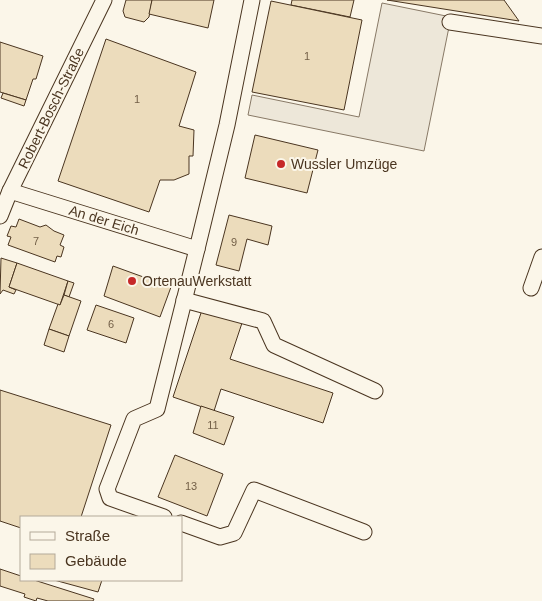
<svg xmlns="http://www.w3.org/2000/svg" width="542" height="601" font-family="Helvetica,sans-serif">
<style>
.parking{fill:#ede7d9;stroke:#887966}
.building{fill:#ecdcbc;stroke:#4a3520}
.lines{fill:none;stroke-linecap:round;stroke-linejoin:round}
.minor-casing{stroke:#4a3520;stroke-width:17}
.minor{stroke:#fbf6e9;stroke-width:15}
.poi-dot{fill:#c62828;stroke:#fbf6e9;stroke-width:2}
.labels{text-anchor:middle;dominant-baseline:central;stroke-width:4;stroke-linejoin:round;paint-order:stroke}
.number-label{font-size:11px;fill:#725f47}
.street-label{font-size:14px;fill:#4a3520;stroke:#fbf6e9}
.poi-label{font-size:14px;fill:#4a3520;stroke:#fbf6e9;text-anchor:start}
</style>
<rect width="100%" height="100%" fill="#fbf6e9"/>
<path class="parking" d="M382 3 451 17 424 151 248 115 252 95 359 117Z"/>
<g class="building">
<path d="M126 0H152L149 17 144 22 125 17 123 11Z"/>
<path d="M152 0H214L208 28 149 14Z"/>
<path d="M292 0H354L350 17 291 5Z"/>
<path d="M387 0H504L519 21Z"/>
<path d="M271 1 362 20 344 110 252 92Z"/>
<path d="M106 39 196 72 179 126 194 130 193 156H189V174L174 180H160L149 212 58 181Z"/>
<path d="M0 42 43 56 36 79H33L26 100 0 92Z"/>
<path d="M3 93 26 100 24 106 1 98Z"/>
<path d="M255 135 318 150 307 193 245 178Z"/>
<path d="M229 215 272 226 268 245 247 239 239 271 216 265Z"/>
<path d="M19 219 40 227 46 225 54 231 64 235 60 245 64 247 61 257 57 256 55 262 8 245 11 237 7 236 11 226 16 227Z"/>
<path d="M1 258 17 263 9 287 16 290 14 294 3 290 0 294Z"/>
<path d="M17 263 68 281 60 305 9 287Z"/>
<path d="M113 266 171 287 160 317 104 296Z"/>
<path d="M68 281 74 283 69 297 64 295Z"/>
<path d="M64 295 81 301 69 336 49 329 58 304 60 305Z"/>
<path d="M96 305 134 318 126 343 87 330Z"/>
<path d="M202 310 242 323 230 359 333 393 323 423 221 389 214 411 173 397Z"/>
<path d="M49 329 69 336 64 352 44 345Z"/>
<path d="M0 390 111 425 81 517H21V528L0 521Z"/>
<path d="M201 406 234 417 224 445 193 433Z"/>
<path d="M175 455 223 474 207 516 158 497Z"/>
<path d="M0 569 21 576V580H34L94 599 93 601H48L37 598 36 601 24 597 25 594 0 586Z"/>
<path d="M54 580H102L98 592Z"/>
</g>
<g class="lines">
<g class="minor-casing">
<g id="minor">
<path d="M450 22 542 36"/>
<path d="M10 191 197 249"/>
<path d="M0 216 10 191 104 0"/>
<path d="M531 288 542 257"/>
<path d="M184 300 263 321 274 345 375 391"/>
<path d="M164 517 110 498 107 489 134 419 157 409 197 249 227 125 252 0"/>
<path d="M181 523 220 537 234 533 254 490 364 532"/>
</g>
</g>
<use href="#minor" class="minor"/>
</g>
<g class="poi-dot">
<circle cx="281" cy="164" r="5"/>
<circle cx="132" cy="281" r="5"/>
</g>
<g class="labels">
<g class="number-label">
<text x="307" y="56">1</text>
<text x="137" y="99">1</text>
<text x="36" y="241">7</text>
<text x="234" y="242">9</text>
<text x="111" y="324">6</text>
<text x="213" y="425">11</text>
<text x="191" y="486">13</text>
</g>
<g class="street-label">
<text transform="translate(51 108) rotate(-64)">Robert-Bosch-Straße</text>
<text transform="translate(104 220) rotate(17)">An der Eich</text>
</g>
<g class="poi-label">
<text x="291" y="164">Wussler Umzüge</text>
<text x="142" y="281">OrtenauWerkstatt</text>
</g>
</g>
<rect x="20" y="516" width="162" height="65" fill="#fbf6e9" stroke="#b4a999"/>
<rect x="30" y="532" width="25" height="8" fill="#fbf6e9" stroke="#b4a999"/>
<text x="65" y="541" font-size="15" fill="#4a3520">Straße</text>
<rect x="30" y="554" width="25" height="15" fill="#ecdcbc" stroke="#b4a999"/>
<text x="65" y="566" font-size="15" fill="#4a3520">Gebäude</text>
</svg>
